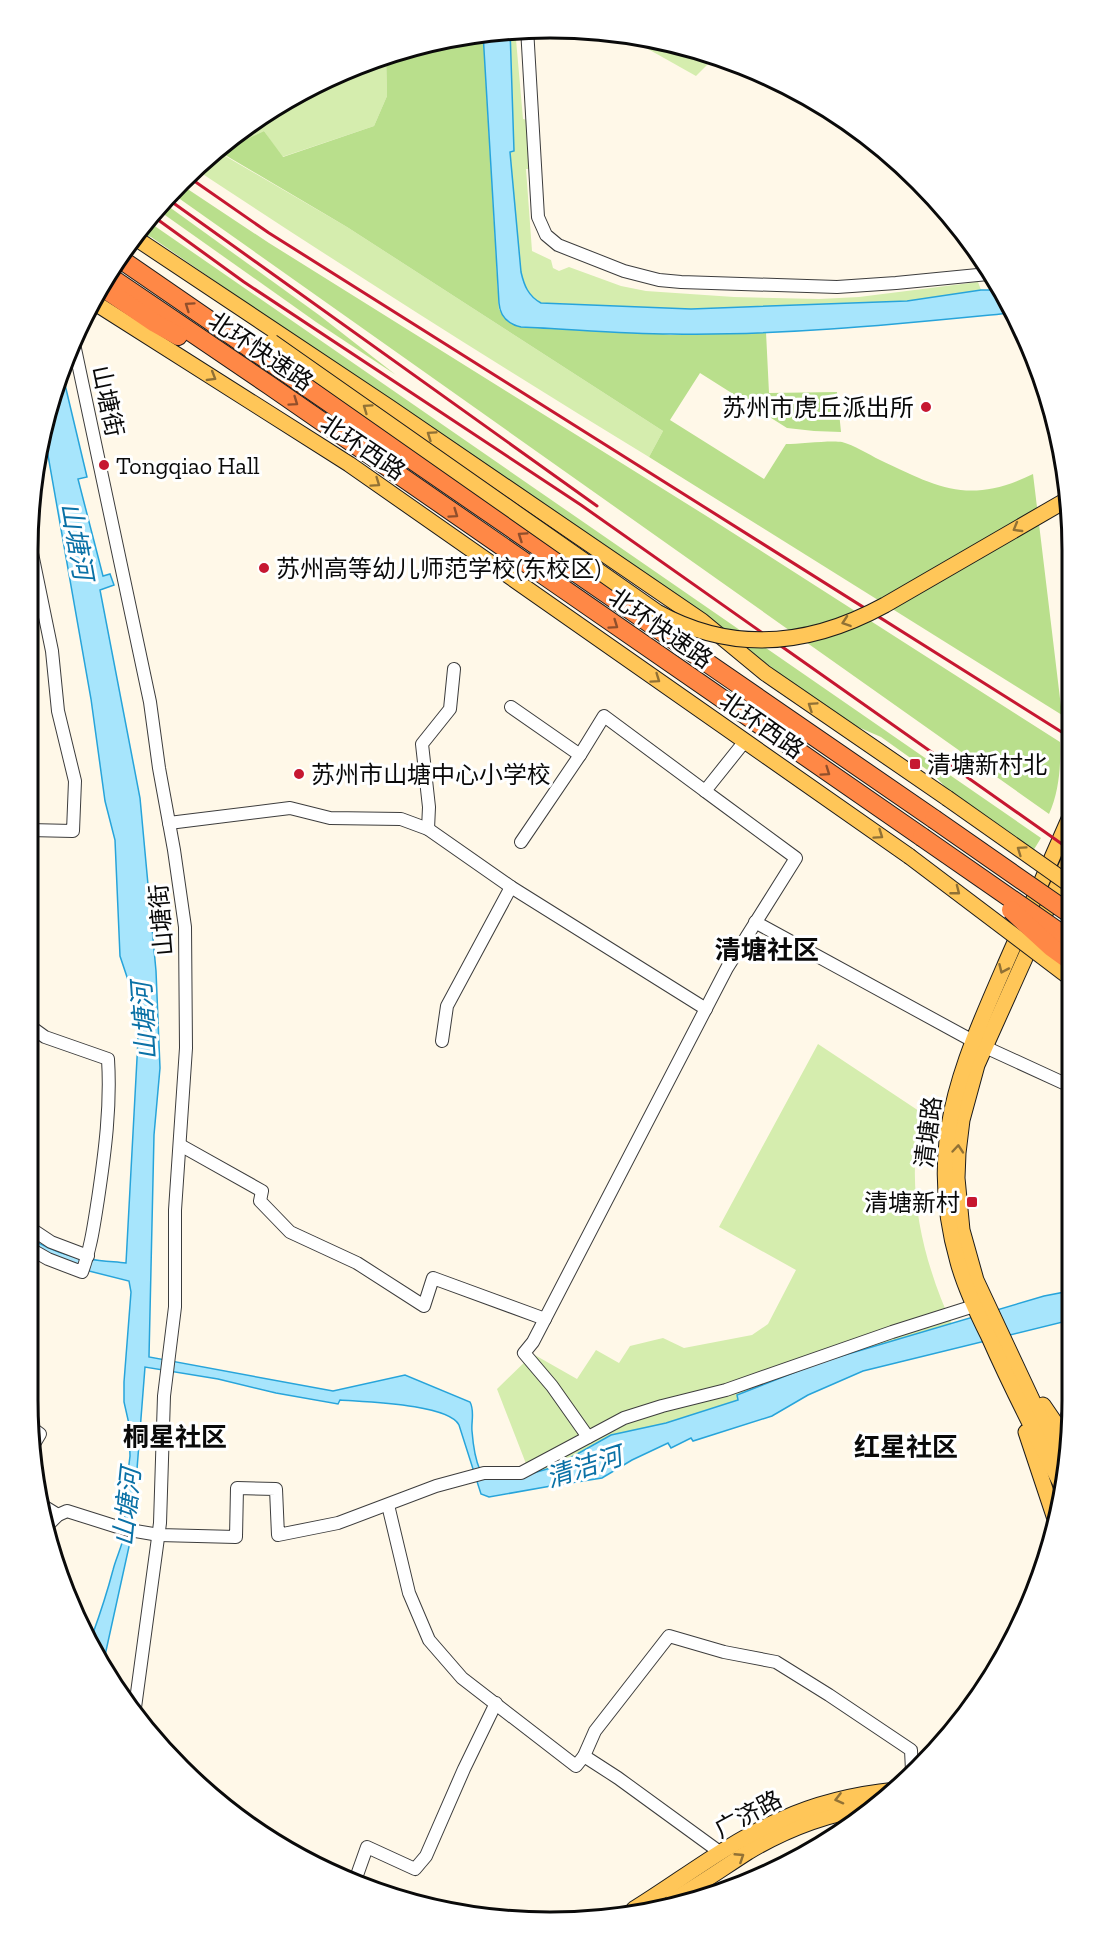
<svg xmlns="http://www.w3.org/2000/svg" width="1099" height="1949" font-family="'Zilla Slab','Noto Sans SC',serif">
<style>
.green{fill:#d5edae}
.forest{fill:#b9df8c}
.water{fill:#a7e5fc;stroke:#27a4da;stroke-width:1.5}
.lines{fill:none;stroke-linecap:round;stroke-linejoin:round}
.minor-casing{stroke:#3d3d3d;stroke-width:14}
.major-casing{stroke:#1b1b1b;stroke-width:17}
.highway-casing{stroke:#1b1b1b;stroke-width:20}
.minor{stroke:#fff;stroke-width:12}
.major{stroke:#ffc658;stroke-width:15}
.highway{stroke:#ff8846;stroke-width:18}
.rail{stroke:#c61731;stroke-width:3}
.major-bridge-casing{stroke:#1b1b1b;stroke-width:17;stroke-linecap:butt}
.highway-bridge-casing{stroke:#1b1b1b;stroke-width:20;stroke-linecap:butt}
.major-bridge{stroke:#ffc658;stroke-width:15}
.highway-bridge{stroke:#ff8846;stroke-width:18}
.oneway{stroke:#914f2b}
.oneway2{stroke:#917135}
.poi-dot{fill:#c61731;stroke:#fff;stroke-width:2}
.labels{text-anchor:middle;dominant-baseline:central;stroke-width:6;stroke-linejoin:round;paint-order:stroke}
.street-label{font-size:24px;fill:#0a0a0a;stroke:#fff}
.poi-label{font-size:24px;fill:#0a0a0a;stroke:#fff;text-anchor:start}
.water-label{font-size:26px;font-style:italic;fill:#0a71a6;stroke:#fff}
.neighbourhood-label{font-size:26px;font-weight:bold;fill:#0a0a0a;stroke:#fff}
.rim{fill:none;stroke:#0a0a0a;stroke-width:3}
</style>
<rect width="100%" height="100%" fill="#fff8e8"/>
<g class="green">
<path d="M515 28 523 119 529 120 533 169H526L532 251 551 260 553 268 559 271 569 267 621 286 646 291 734 297 819 299 859 297 978 282 981 290 907 301 792 306 691 309 540 303C528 296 524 285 521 272L510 152 514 151 510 29Z"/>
<path d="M616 31 618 32 717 55 696 76Z"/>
<path d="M386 55 387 96 374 126 282 157 264 131 220 153 347 227 663 431 649 457C496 364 345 268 195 169L232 135 319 81Z"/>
<path d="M818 1044 925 1115C921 1126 917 1138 916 1150 910 1207 928 1273 952 1324L782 1377 738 1394V1400L666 1423 611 1435 554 1467 530 1474 497 1389 533 1354 577 1379 596 1350 619 1363 630 1346 663 1338 684 1348 752 1335 768 1324 796 1270 719 1227Z"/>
</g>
<g class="forest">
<path d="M483 33 499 310 670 335 766 332 769 393 837 392 841 432 814 431 787 428 700 373 670 420 764 479 786 444C799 444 831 440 842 442 854 445 868 454 880 460 939 488 969 505 1033 474L1062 715 649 457 663 431 347 227 220 152 264 131 283 157 374 126 387 96 386 55 415 45Z"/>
<path d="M180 184 269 243 708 517 1060 742C1061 766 1059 792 1049 814L170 192Z"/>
<path d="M161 201 319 315 396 375 316 322 155 208Z"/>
<path d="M146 220 1041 838 1033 851 952 794 933 774 881 737 842 720 707 619 151 237 137 232Z"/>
</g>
<g class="water">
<path d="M510 29 514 151 510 152 521 272C524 285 528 296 541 303L691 309 907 301 981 290H999L1011 313C898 324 784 336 671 334 621 334 570 329 521 327 508 324 500 317 499 303L483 33Z"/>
<path d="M62 372 87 477 78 479 103 576 110 574 114 585 100 590 140 798 156 971 160 1068 154 1135 149 1357 333 1391 405 1375 470 1402C475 1411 471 1422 472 1431 473 1444 475 1459 480 1470L530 1474 554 1467 611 1435 666 1423 738 1400 737 1395 821 1362 1044 1296 1070 1291 1071 1320 863 1371 808 1395 772 1416 693 1441 691 1438 671 1448 668 1443 632 1460 602 1478 551 1486 489 1497 481 1494 459 1425C448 1404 365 1402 340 1400L338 1404 276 1393 218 1379 145 1367 132 1533 104 1660 92 1636C100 1614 107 1593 113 1570 117 1553 132 1528 123 1512L130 1456 129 1424 124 1402V1382L131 1292 129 1281 73 1267 27 1243V1236C61 1259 87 1259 126 1263L138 1040 137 1021 132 992 120 956 115 840 105 801 91 699 43 427 45 414Z"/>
</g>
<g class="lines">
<g class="minor-casing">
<g id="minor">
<path d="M527 28 538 217 546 235 558 245 624 271 659 280 681 282 837 287 896 283 988 274"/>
<path d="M74 344 150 702 159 768 174 850 185 927 186 1048 175 1210V1307L164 1396 160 1523 134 1715"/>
<path d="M511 707 580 755"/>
<path d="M169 823 290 808 330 818 401 819 428 829 511 887 706 1009"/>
<path d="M428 829 429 807 422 744 450 709 454 669"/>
<path d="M521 842 580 755 604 716 705 791"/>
<path d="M28 894 29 830 73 831 75 781 58 711 52 651 28 534"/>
<path d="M755 922 973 1041"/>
<path d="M442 1041 447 1006 511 887"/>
<path d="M985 1047 1070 1086"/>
<path d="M180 1145 262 1191 260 1201 290 1232 357 1263 424 1306 433 1278 545 1319"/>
<path d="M27 1226 51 1242 88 1256"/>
<path d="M27 1247 48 1259 82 1272C91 1248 94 1224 98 1199 105 1152 111 1106 108 1059L45 1037 27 1024"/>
<path d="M1071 1414 1067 1415 1071 1423"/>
<path d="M32 1428 40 1434 34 1444"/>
<path d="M588 1437 552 1386 524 1353 533 1342 727 968 796 858 705 791 745 741"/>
<path d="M388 1505 409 1593 429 1640 462 1678 576 1766 584 1756 618 1778 721 1853"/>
<path d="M45 1507 58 1515"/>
<path d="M48 1525 58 1515 67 1511 124 1529 159 1535 236 1537 237 1488 276 1489 278 1535 338 1523 436 1486 484 1473H521L624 1418 662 1406 726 1390 892 1332 974 1306"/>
<path d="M584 1756 595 1731 669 1636 724 1652 776 1662 829 1695 911 1750 912 1771"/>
<path d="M356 1878 367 1847 415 1869 426 1856 464 1769 496 1703"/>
</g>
</g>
<g class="major-casing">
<g id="major">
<path d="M134 237 389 407 702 621 765 673 947 798"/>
<path d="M92 301 349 464 909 856"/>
<path d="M1062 456 1068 495"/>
<path d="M1043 1405 1069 1443"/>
<path d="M1026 1432 1054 1516"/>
<path d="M1064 1468 976 1280 962 1230 957 1178 958 1153 962 1120 977 1065 1069 860"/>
<path d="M1061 1484C1036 1436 1011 1387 989 1337 977 1313 965 1288 958 1262 925 1147 960 1068 1005 965 1026 916 1048 868 1069 819"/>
<path d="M673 1900C699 1885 723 1868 748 1852 786 1829 827 1814 870 1807"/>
<path d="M634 1909C681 1880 729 1842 780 1820 817 1803 856 1794 896 1790"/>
</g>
</g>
<g class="highway-casing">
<g id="highway">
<path d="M119 258 934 819"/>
<path d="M107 275 269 385 922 837"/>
<path d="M99 285 155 323 178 336"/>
</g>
</g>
<use href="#minor" class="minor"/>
<use href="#major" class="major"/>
<use href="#highway" class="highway"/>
<g class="rail">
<path d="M187 176 269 233 1068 736"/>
<path d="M165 197 597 506"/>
<path d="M150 214 244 282 581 505 1069 849"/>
</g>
<g class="major-bridge-casing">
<g id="major-bridge">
<path d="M272 342 657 612C733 654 810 646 885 605L1068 499"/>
<path d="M947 798 1069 884"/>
<path d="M909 856 1069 977"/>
</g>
</g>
<g class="highway-bridge-casing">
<g id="highway-bridge">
<path d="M934 819 1069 913"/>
<path d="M922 837 1069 939"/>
<path d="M1011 910 1051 947 1069 960"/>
</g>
</g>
<use href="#major-bridge" class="major-bridge"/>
<use href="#highway-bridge" class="highway-bridge"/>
</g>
<defs><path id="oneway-chevron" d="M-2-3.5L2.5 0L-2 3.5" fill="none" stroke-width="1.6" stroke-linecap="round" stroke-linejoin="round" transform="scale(1.5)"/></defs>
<g class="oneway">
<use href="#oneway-chevron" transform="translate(189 306) rotate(-145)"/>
<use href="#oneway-chevron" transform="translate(294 402) rotate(35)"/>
<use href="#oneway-chevron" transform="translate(454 514) rotate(35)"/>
<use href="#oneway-chevron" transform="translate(522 536) rotate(-146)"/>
<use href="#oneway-chevron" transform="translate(614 625) rotate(35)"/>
<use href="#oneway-chevron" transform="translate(826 772) rotate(35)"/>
</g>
<g class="oneway2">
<use href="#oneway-chevron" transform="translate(212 377) rotate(31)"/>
<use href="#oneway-chevron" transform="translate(367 408) rotate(-145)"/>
<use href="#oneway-chevron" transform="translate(431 435) rotate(-146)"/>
<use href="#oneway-chevron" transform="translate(376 483) rotate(35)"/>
<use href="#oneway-chevron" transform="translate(1017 528) rotate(150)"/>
<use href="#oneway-chevron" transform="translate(846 622) rotate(161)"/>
<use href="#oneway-chevron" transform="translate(656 679) rotate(35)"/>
<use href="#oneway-chevron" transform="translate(812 706) rotate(-146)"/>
<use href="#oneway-chevron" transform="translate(879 835) rotate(35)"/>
<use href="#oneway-chevron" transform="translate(1021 850) rotate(-145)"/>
<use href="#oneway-chevron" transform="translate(956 891) rotate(38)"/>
<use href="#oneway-chevron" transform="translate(1003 969) rotate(114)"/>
<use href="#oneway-chevron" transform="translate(958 1149) rotate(-85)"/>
<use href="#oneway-chevron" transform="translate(839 1799) rotate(166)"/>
<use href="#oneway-chevron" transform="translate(740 1857) rotate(-33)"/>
</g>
<g class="poi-dot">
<circle cx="926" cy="407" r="6"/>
<circle cx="104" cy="465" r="6"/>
<circle cx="264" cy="568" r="6"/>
<rect x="909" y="758" width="12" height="12" rx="3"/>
<circle cx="299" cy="774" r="6"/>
<rect x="966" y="1196" width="12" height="12" rx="3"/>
</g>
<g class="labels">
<g class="street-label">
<text transform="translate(261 351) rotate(34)">北环快速路</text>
<text transform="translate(108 401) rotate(78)">山塘街</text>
<text transform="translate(363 447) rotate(34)">北环西路</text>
<text transform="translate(661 628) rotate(35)">北环快速路</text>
<text transform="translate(762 725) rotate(35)">北环西路</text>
<text transform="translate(161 920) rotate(-95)">山塘街</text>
<text transform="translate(928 1132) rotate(-83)">清塘路</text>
<text transform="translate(748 1814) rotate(-28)">广济路</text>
</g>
<g class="poi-label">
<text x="914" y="407" text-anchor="end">苏州市虎丘派出所</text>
<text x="116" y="465">Tongqiao Hall</text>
<text x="276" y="568">苏州高等幼儿师范学校(东校区)</text>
<text x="927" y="764">清塘新村北</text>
<text x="311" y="774">苏州市山塘中心小学校</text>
<text x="960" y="1202" text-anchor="end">清塘新村</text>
</g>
<g class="water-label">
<text transform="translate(77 541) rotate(80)">山塘河</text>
<text transform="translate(144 1021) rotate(-94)">山塘河</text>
<text transform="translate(584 1467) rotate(-18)">清洁河</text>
<text transform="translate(127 1507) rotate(-84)">山塘河</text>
</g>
<g class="neighbourhood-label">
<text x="767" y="950">清塘社区</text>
<text x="175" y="1437">桐星社区</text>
<text x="906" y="1447">红星社区</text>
</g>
</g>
<path d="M0 0H1099V1949H0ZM550 38H550A512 512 0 0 1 1062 550V1400A512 512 0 0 1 550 1912H550A512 512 0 0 1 38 1400V550A512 512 0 0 1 550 38Z" fill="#fff" fill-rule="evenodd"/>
<path class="rim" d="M550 38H550A512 512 0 0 1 1062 550V1400A512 512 0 0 1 550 1912H550A512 512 0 0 1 38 1400V550A512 512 0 0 1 550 38Z"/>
</svg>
